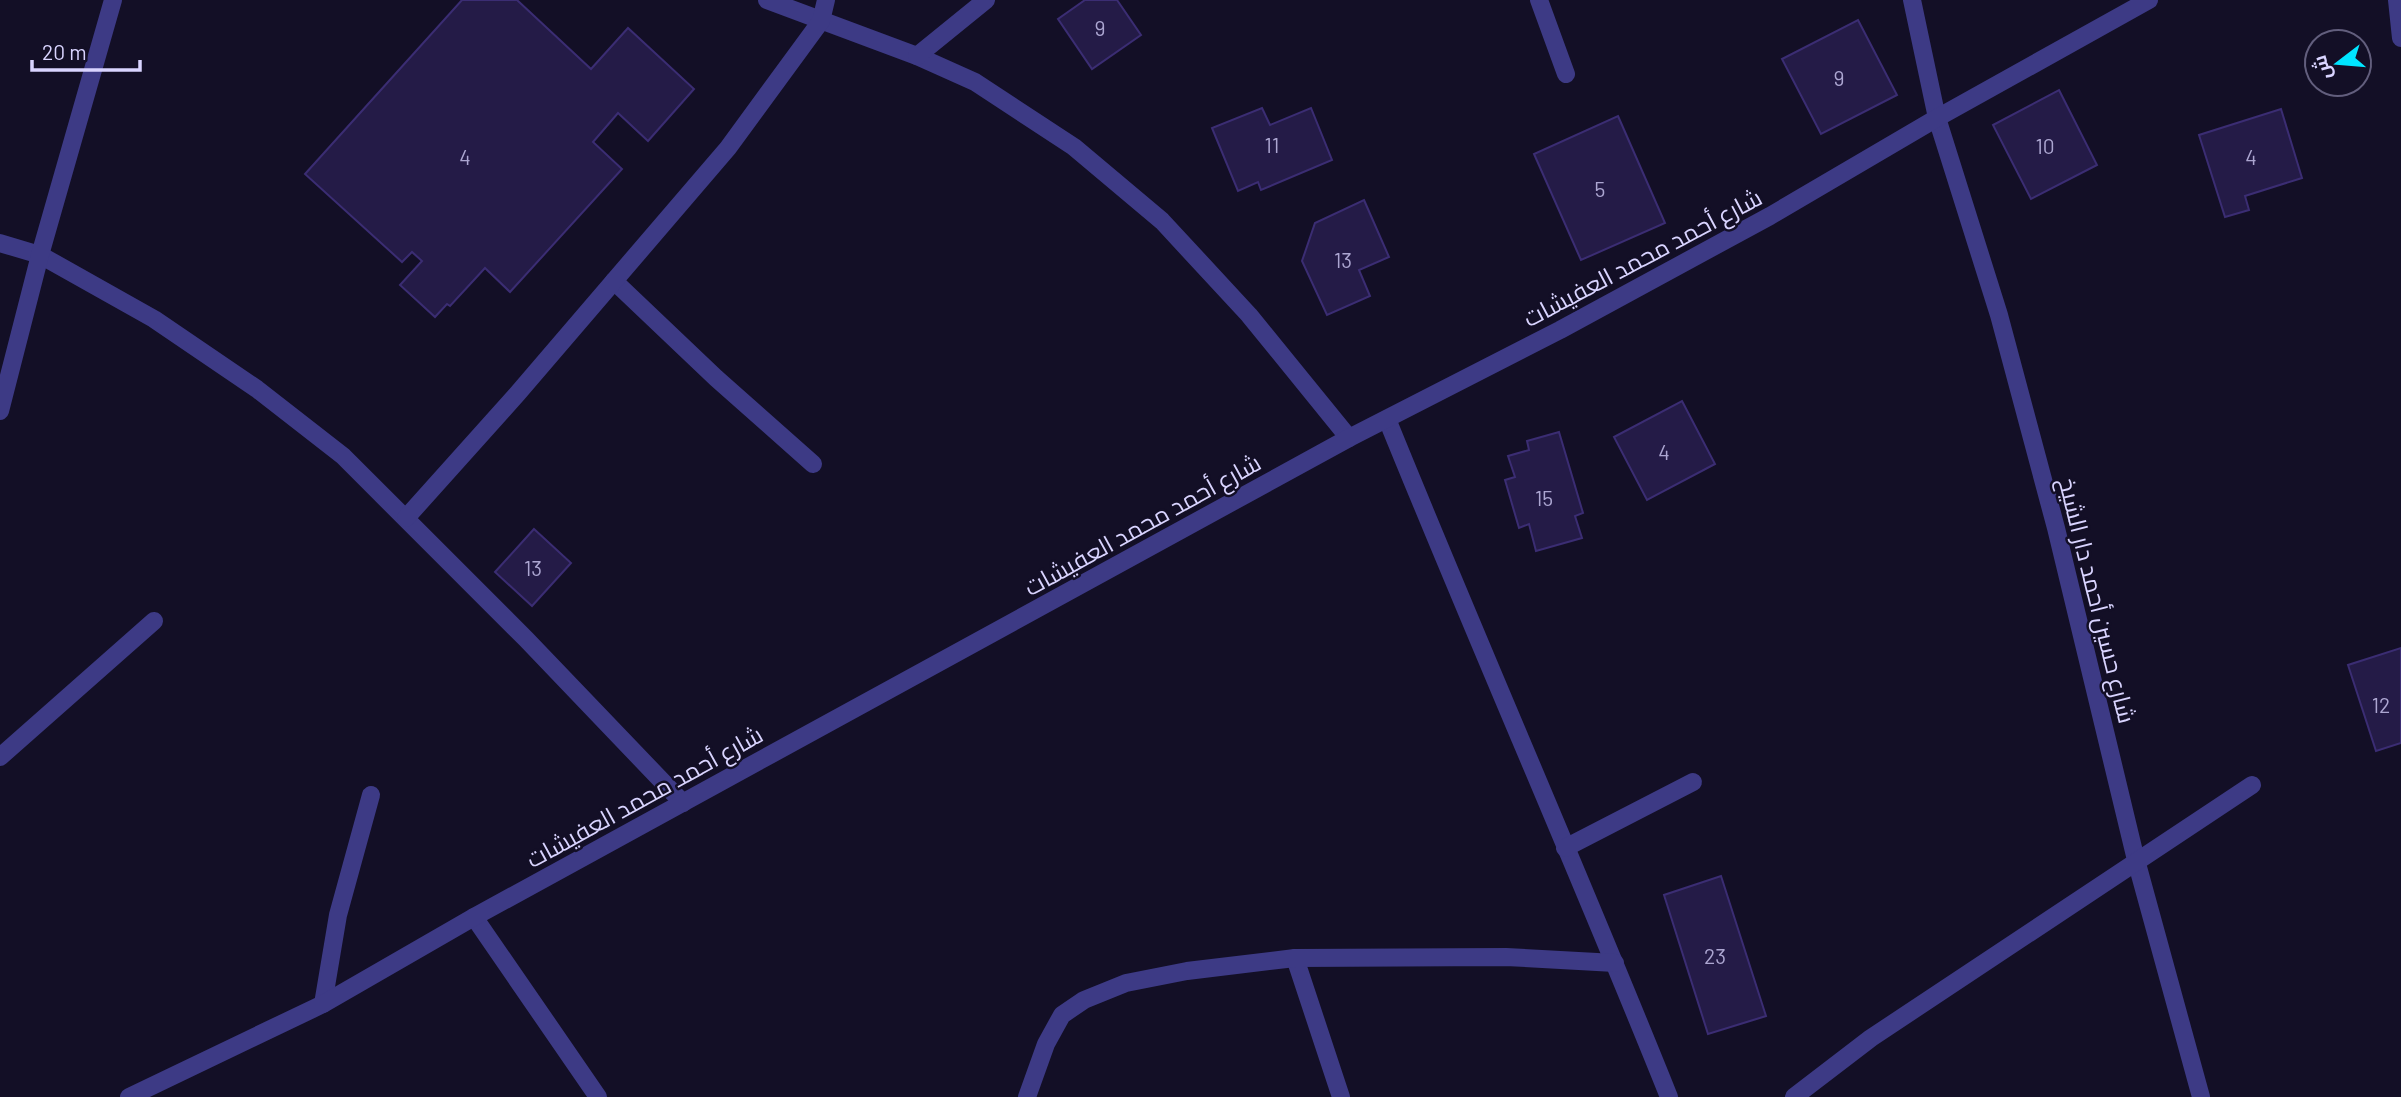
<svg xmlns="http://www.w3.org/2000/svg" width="2401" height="1097" font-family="Barlow,Cairo,sans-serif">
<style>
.building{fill:#241b47;stroke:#3b2d73;stroke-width:2}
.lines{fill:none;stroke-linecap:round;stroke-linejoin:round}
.minor{stroke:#3d3a85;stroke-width:18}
.labels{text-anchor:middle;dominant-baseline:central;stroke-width:5;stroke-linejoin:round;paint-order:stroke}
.number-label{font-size:21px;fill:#aca6d1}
.street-label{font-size:24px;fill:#d9d4ff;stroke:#130f26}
</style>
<rect width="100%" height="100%" fill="#130f26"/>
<g class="building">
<path d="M462 0H517L591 69 628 28 694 89 648 141 618 113 593 142 622 169 510 292 485 268 450 306 447 304 435 317 400 285 422 261 412 252 402 262 305 174Z"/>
<path d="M1085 0H1117L1141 35 1092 69 1058 19Z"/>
<path d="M1858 20 1897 95 1821 134 1782 59Z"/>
<path d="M2059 90 2097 165 2031 199 1993 125Z"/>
<path d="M1262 108 1270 125 1311 108 1332 160 1261 190 1258 182 1238 191 1212 128Z"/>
<path d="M2281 109 2302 178 2245 196 2249 210 2225 217 2199 135Z"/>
<path d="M1618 116 1665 223 1581 260 1534 154Z"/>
<path d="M1364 200 1389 257 1359 270 1370 296 1327 315 1302 261 1315 223Z"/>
<path d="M1682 401 1715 464 1647 500 1614 437Z"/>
<path d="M1559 432 1583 513 1575 516 1582 538 1536 551 1529 524 1519 528 1505 480 1515 477 1508 456 1529 450 1527 441Z"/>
<path d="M534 529 571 563 532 606 495 572Z"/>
<path d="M2401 648V743L2376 751 2348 665Z"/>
<path d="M1721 876 1766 1016 1708 1034 1664 895Z"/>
</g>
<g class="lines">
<g class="minor">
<path d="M767 0 917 56 975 82 1074 147 1162 221 1249 315 1349 438"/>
<path d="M1539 0 1566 74"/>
<path d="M1912 0 1937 118 1999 315 2056 528 2136 860 2201 1097"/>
<path d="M2397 0 2401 38"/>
<path d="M917 56 986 0"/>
<path d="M0 243 40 255 154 319 257 389 343 456 526 639 683 803"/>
<path d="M614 281 716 378 813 464"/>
<path d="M0 411 40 255 113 0"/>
<path d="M1387 419C1479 646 1578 870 1669 1097"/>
<path d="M406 518 518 393 728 148 821 21 826 0"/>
<path d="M0 757 154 621"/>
<path d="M1565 848 1693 782"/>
<path d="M474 917 598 1097"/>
<path d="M1295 958 1341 1097"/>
<path d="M323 1004 338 915 371 795"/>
<path d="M129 1097 323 1004 474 917 1349 438 1560 330 1770 216 1937 118 2149 0"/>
<path d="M1027 1097 1046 1044 1062 1015 1084 1000 1126 983 1187 971 1295 958 1506 957 1615 963"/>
<path d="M1794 1097 1871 1038 2252 785"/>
</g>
</g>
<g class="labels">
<g class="number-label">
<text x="1100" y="27">9</text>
<text x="1839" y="77">9</text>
<text x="1272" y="144">11</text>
<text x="2045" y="145">10</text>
<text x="465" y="156">4</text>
<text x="2251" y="156">4</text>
<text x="1600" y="188">5</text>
<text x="1343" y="259">13</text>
<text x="1664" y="451">4</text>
<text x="1544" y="497">15</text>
<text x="533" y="567">13</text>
<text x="2381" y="704">12</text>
<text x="1715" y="955">23</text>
</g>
<g class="street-label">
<text transform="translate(1642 257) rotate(-28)">شارع أحمد محمد العفيشات</text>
<text transform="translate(1142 524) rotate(-29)">شارع أحمد محمد العفيشات</text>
<text transform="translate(2098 600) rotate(76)">شارع حسين أحمد دار الشيخ</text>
<text transform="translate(644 796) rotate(-29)">شارع أحمد محمد العفيشات</text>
</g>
</g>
<g transform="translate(2338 63) rotate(254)"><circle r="33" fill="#130f26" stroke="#625e7d" stroke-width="2"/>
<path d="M0-5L12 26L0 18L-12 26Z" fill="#00e5ff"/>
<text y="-10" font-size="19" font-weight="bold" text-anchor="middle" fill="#d9d4ff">ش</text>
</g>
<path d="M32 60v10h108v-10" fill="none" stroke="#d9d4ff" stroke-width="3.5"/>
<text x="42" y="60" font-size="21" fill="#d9d4ff" stroke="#130f26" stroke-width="5" paint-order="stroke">20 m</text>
</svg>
